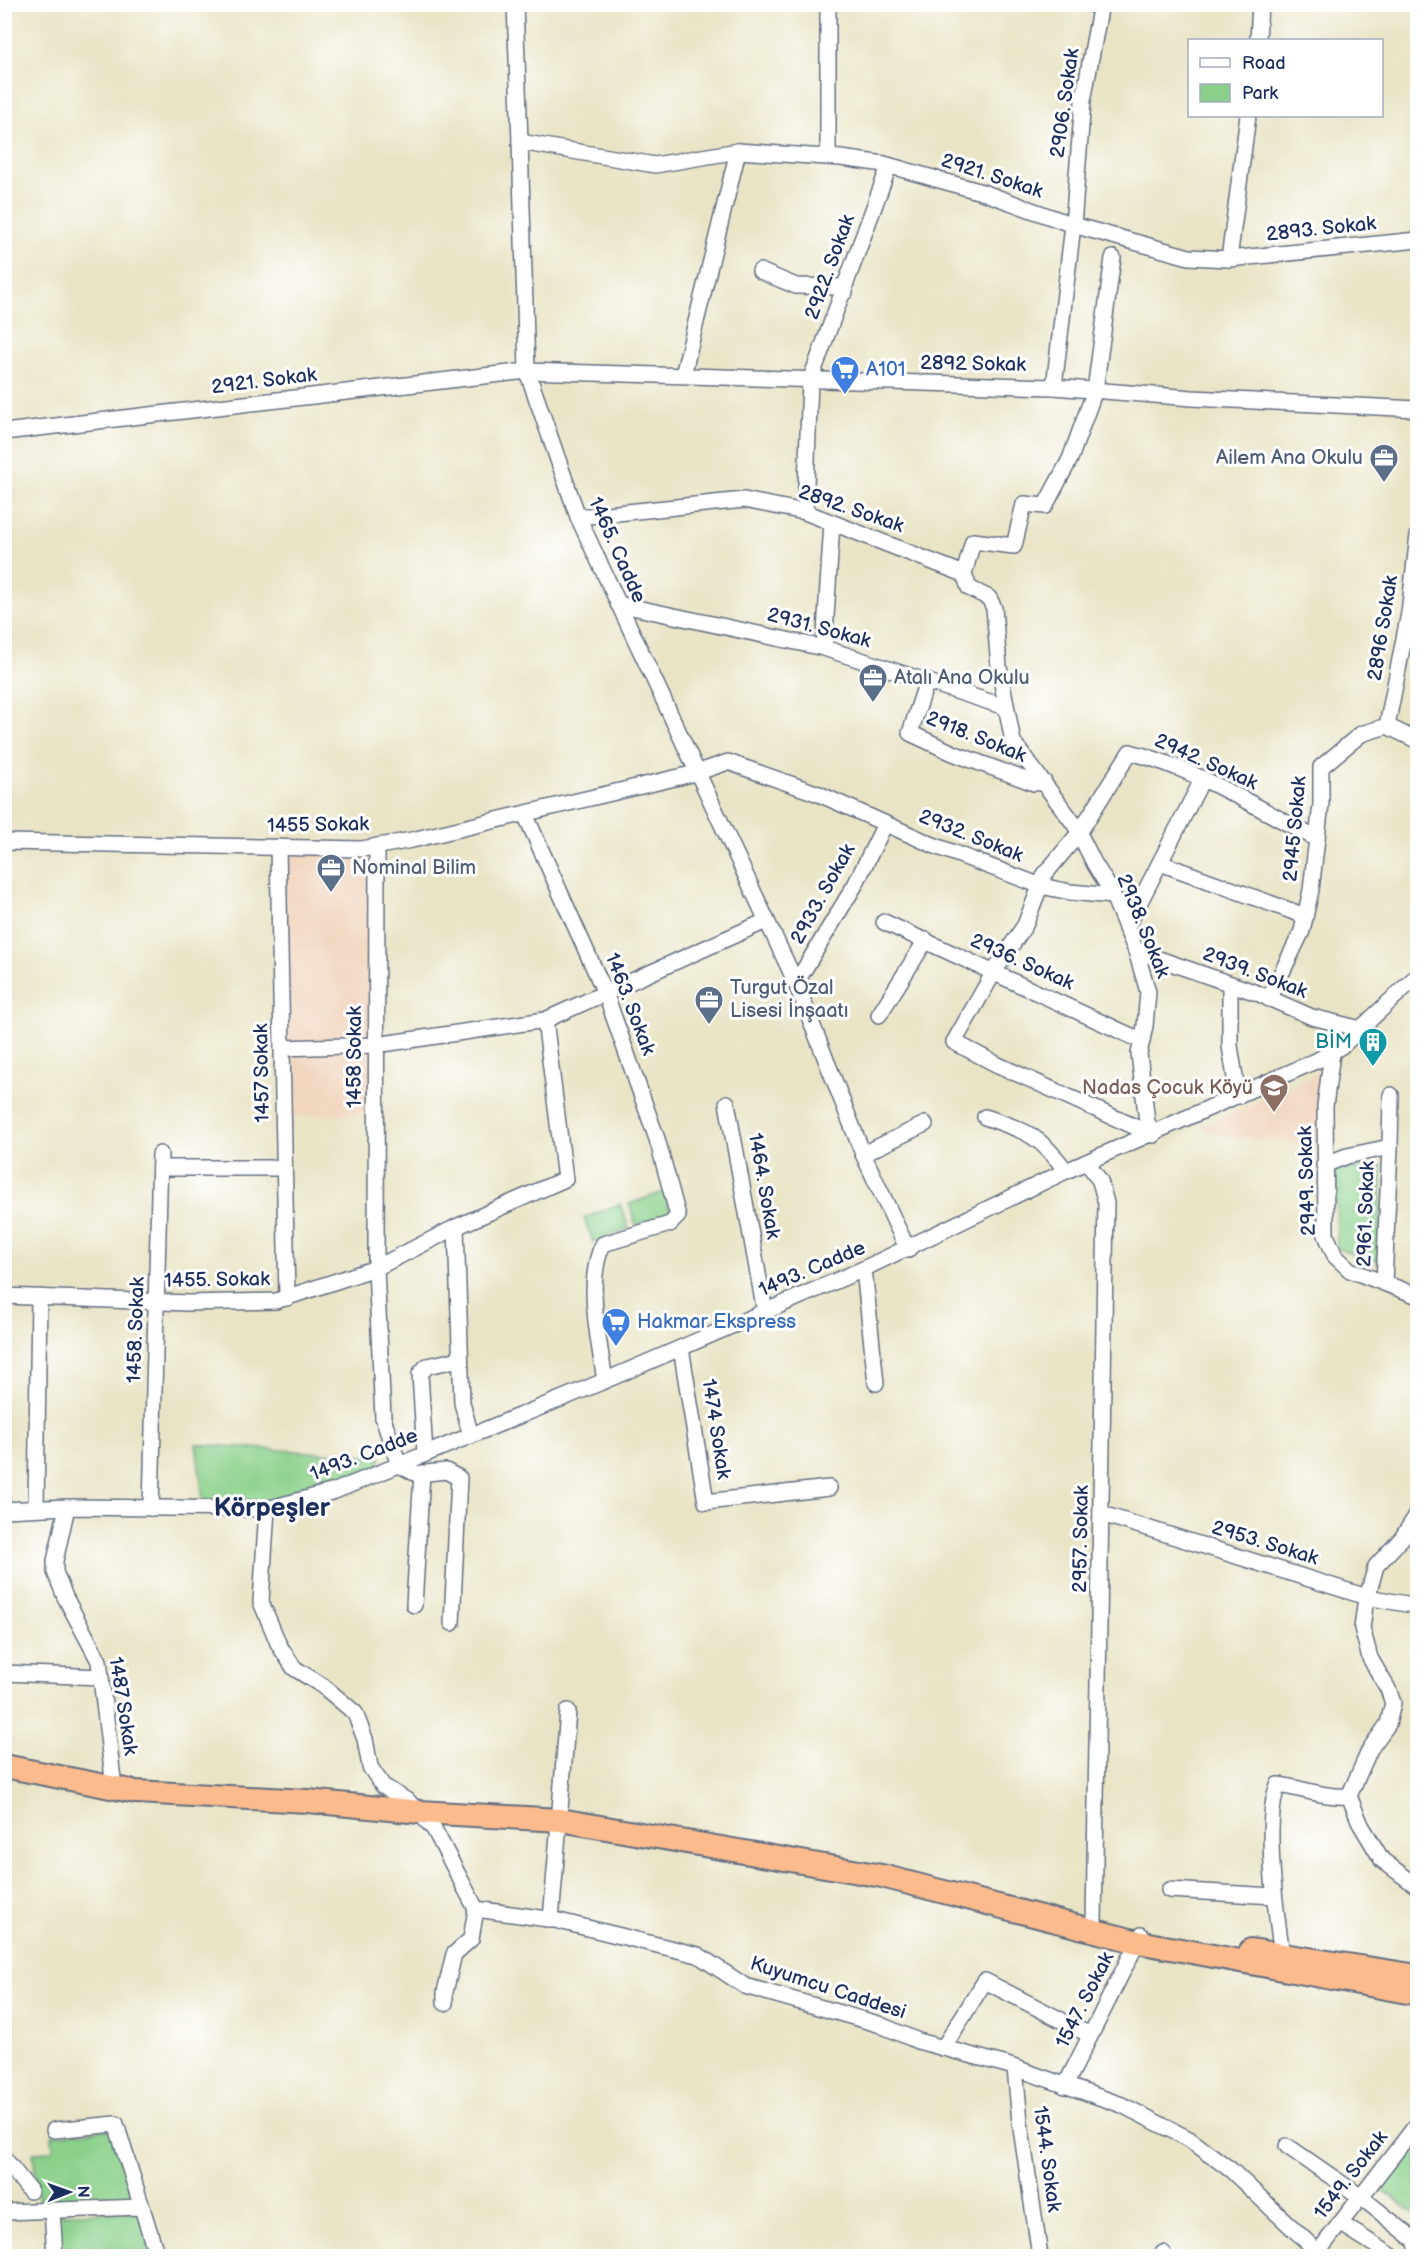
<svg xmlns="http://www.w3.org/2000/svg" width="1422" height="2261" font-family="'Balsamiq Sans',sans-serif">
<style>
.built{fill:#f1d5bd}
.green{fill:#8ad08a;stroke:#528074;stroke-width:1.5}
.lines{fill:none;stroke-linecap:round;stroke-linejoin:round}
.minor-casing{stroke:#636e82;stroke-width:18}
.highway-casing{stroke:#636e82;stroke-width:26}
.minor{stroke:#fff;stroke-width:15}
.highway{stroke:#fbbb8c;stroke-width:22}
.labels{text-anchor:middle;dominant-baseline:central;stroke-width:6;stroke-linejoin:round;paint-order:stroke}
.street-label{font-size:20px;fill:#1b2f5e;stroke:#fff}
.shop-label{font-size:20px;fill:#366cbe;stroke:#fff;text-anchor:start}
.service-label{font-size:20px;fill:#4e5e75;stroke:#fff;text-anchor:start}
.culture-label{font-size:20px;fill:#0d838f;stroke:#fff;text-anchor:end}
.education-label{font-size:20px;fill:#785e54;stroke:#fff;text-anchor:end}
.district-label{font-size:26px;font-weight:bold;fill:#1b2f5e;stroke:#fff}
</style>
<rect width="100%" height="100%" fill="#fff"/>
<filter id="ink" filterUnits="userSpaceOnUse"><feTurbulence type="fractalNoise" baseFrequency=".0167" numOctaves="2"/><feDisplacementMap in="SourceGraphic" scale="12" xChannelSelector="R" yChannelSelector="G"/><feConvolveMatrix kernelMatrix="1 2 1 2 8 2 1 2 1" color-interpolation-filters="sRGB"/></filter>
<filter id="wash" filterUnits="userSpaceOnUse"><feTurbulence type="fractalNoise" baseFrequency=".008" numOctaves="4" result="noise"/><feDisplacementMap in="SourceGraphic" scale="24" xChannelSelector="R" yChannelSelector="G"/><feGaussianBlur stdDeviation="1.35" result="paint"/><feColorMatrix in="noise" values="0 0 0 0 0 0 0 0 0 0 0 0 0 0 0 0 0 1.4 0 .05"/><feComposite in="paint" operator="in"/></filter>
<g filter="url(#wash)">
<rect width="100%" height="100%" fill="#e9e4c5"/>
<g class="built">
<path d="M285 854 370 855V1113L289 1116Z"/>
<path d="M1323 1069 1319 1146 1212 1134 1201 1127 1296 1084Z"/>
</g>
<g class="green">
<path d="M1382 1165 1380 1258 1372 1261 1337 1249 1335 1170Z"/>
<path d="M664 1192 671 1213 636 1225 629 1204Z"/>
<path d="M620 1204 629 1229 593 1242 584 1218Z"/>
<path d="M196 1444 380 1457V1465L287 1500 203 1501Z"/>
<path d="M113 2129 135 2202 39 2205 33 2152 53 2151 52 2135Z"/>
<path d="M1417 2135V2215L1378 2187Z"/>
<path d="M139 2211 152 2256H59L56 2214Z"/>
</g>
</g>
<g filter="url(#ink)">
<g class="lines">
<g class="minor-casing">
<g id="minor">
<path d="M515 4 520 142"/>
<path d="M828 4V157"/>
<path d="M1258 40 1260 4"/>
<path d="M1113 258 1095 390 1070 459 1045 506 1024 504 1014 546 973 541 964 574 969 588 989 598 994 608 999 667 1013 742 1075 825 1094 863 1111 891 1136 951 1148 992 1145 1026 1139 1054 1147 1122 1153 1135"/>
<path d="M1229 259 1248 116"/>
<path d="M760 271 796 286 843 287 845 292"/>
<path d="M683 375 738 151"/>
<path d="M1054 387 1073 225 1083 101 1101 4"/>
<path d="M4 432 527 371 1054 387 1192 398 1418 409"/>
<path d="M805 512 810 381 889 166"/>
<path d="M578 517 744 500 805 512 964 574"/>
<path d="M618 604 824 648 1005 707"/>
<path d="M824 648 832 523"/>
<path d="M927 681 910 733 953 753 1034 783 1044 782"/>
<path d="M1387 726 1409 613 1418 535"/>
<path d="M525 814 606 995 657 1139 678 1216 670 1224 603 1244C585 1281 599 1341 605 1381"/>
<path d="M4 842 362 849 412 840 696 773 728 762 819 794 933 845 1041 886 1070 892 1113 896"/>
<path d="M377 846 376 1268 383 1418 399 1465 417 1474 446 1471 459 1478 452 1623"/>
<path d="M278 847 287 1298"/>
<path d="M1160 863 1305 916"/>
<path d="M884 922 1142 1041"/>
<path d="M1126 929 1202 780"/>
<path d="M1136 951 1257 993 1312 1017 1361 1029"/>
<path d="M796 983 855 885 885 824"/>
<path d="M1230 984V1046L1238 1096"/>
<path d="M1269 999 1302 931 1311 890 1321 804V767L1361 734 1387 726 1418 741"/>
<path d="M879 1015 926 940"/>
<path d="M282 1048 376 1045 545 1020 766 921"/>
<path d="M1332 1053 1325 1106 1326 1235 1335 1256 1350 1270 1418 1296"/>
<path d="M727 1103 765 1312"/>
<path d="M985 1117C1026 1131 1040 1135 1066 1171"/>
<path d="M1153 1135 998 1065 954 1042 994 972 1025 925 1045 874 1079 833 1130 752C1195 768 1257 808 1317 839"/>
<path d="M1390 1147 1391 1095"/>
<path d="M863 1154 796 983 578 517 527 371 520 142 655 165 738 151 841 158 884 164 985 193 1073 225 1189 257 1229 259 1418 240"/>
<path d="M1087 1162 1100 1181 1106 1203 1094 1922"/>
<path d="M1324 1165 1347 1156 1390 1147 1384 1283"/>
<path d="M160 1168H284"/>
<path d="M456 1227 462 1403 471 1436"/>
<path d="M908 1250 863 1154 925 1124"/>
<path d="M864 1269 876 1383"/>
<path d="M4 1296 188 1303 276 1301 376 1268 456 1227 565 1179 545 1020"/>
<path d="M681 1348 706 1502 829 1488"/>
<path d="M425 1454 420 1374 427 1366 460 1359"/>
<path d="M67 1507 55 1561V1572L65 1597 99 1661 113 1779"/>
<path d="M36 1508 39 1297"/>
<path d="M151 1508 160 1154"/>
<path d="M267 1509 261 1602 279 1645 294 1668 323 1686 355 1713 365 1739 370 1767 383 1786 409 1802 434 1829 476 1909 555 1920 698 1955 745 1986 878 2024 918 2041 1007 2065 1122 2105 1189 2139 1231 2170 1322 2256"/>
<path d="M4 1510 67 1507 267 1509 335 1491 590 1387 859 1271 1066 1171 1318 1060 1343 1045 1418 975"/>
<path d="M1102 1514 1367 1597 1418 1606"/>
<path d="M414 1605 422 1473"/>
<path d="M4 1673 101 1677"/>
<path d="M1349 1796 1370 1749 1388 1724 1393 1703 1388 1689 1370 1658 1362 1628 1365 1605 1376 1566 1402 1538 1418 1513"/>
<path d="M1169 1890 1274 1896"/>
<path d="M551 1920 568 1711"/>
<path d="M1282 1954C1276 1914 1263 1821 1278 1785 1302 1788 1324 1798 1349 1796L1361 1825 1382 1860 1418 1887"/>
<path d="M445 2003V1992L454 1954 471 1939 476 1909"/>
<path d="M943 2048 985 1981 1090 2035"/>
<path d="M1015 2068 1020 2122 1040 2256"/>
<path d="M1065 2086 1141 1935"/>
<path d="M54 2130 116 2124 157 2256"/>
<path d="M1287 2146 1361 2197 1416 2241 1418 2253"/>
<path d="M4 2158 30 2191"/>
<path d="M52 2210 55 2256"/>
<path d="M4 2212 142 2207"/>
<path d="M1340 2223 1392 2256"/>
<path d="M1318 2252 1418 2123"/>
<path d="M1163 2253 1164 2256"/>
</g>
</g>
<g class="highway-casing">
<g id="highway">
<path d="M4 1766 136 1792 308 1801 420 1812 560 1820 882 1876 1138 1942 1418 1994"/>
<path d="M1251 1950 1418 1976"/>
</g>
</g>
<use href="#minor" class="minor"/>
<use href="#highway" class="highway"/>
</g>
</g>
<defs>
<g id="supermarket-pin" transform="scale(1.5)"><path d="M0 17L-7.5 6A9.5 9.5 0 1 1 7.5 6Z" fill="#3f7fe0" stroke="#fff"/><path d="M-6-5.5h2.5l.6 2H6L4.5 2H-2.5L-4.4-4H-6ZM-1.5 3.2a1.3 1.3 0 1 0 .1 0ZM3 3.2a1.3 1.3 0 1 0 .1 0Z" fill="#fff"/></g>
<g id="office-pin" transform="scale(1.5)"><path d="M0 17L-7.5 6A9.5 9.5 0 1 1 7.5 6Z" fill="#5c6f8a" stroke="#fff"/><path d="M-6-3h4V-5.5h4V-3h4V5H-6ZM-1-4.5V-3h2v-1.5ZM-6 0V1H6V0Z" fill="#fff"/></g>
<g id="building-pin" transform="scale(1.5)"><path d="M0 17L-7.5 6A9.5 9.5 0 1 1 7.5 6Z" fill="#0f9aa8" stroke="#fff"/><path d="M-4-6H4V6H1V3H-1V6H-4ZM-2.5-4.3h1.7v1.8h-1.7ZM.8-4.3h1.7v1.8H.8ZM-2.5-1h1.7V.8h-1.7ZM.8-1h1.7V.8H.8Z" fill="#fff"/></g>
<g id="school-pin" transform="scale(1.5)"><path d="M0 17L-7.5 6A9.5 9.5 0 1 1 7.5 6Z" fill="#8d6e63" stroke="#fff"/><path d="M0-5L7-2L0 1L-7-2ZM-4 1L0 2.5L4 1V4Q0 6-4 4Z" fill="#fff"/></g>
</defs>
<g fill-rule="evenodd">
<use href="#supermarket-pin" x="845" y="370"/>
<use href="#office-pin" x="1384" y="458"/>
<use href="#office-pin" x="873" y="678"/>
<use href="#office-pin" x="331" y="868"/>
<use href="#office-pin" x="709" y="1000"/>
<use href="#building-pin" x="1373" y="1042"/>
<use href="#school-pin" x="1274" y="1088"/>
<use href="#supermarket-pin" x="616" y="1322"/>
</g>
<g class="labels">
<g class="street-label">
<text transform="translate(1065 103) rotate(-82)">2906. Sokak</text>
<text transform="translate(992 176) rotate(18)">2921. Sokak</text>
<text transform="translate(1321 229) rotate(-6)">2893. Sokak</text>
<text transform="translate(830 267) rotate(-70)">2922. Sokak</text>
<text transform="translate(973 364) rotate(1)">2892 Sokak</text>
<text transform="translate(264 381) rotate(-7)">2921. Sokak</text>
<text transform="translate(851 509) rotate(19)">2892. Sokak</text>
<text transform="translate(617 550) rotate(66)">1465. Cadde</text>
<text transform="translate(819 628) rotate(15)">2931. Sokak</text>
<text transform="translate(1383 628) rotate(-81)">2896 Sokak</text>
<text transform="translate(976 737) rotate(22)">2918. Sokak</text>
<text transform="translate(1206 762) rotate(24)">2942. Sokak</text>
<text transform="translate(318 825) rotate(-1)">1455 Sokak</text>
<text transform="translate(1295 829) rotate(-85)">2945 Sokak</text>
<text transform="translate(971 836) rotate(22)">2932. Sokak</text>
<text transform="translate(823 894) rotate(-61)">2933. Sokak</text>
<text transform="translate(1143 926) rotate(68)">2938. Sokak</text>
<text transform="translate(1022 962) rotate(24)">2936. Sokak</text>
<text transform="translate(1255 973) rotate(21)">2939. Sokak</text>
<text transform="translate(630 1004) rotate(69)">1463. Sokak</text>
<text transform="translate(355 1057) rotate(-90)">1458 Sokak</text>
<text transform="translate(262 1073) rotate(-91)">1457 Sokak</text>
<text transform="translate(1307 1181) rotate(-92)">2949. Sokak</text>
<text transform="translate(764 1186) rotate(80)">1464. Sokak</text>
<text transform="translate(1366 1214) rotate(-88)">2961. Sokak</text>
<text transform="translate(812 1269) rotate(-23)">1493. Cadde</text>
<text transform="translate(217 1280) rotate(-1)">1455. Sokak</text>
<text transform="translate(136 1330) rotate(-88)">1458. Sokak</text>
<text transform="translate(716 1429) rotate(81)">1474 Sokak</text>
<text transform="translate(364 1455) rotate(-21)">1493. Cadde</text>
<text transform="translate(1081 1539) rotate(-89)">2957. Sokak</text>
<text transform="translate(1265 1543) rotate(17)">2953. Sokak</text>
<text transform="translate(123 1706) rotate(81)">1487 Sokak</text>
<text transform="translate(828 1988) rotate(18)">Kuyumcu Caddesi</text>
<text transform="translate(1085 2000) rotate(-63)">1547. Sokak</text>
<text transform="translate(1047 2159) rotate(82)">1544. Sokak</text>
<text transform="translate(1351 2175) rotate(-52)">1549. Sokak</text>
</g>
<g class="shop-label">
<text x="866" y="370">A101</text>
<text x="637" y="1322">Hakmar Ekspress</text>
</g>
<g class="service-label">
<text x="1363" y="458" text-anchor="end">Ailem Ana Okulu</text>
<text x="894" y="678">Atalı Ana Okulu</text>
<text x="352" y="868">Nominal Bilim</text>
<text x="730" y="988">Turgut Özal<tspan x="730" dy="23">Lisesi İnşaatı</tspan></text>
</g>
<g class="culture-label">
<text x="1352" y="1042">BİM</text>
</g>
<g class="education-label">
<text x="1253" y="1088">Nadas Çocuk Köyü</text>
</g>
<g class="district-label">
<text x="272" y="1508">Körpeşler</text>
</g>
</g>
<rect width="1422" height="2261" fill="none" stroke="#fff" stroke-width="24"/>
<rect x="1188" y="39" width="195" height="78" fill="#ffffff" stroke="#a4acbf" stroke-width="1.5"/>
<rect x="1200" y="58" width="30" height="9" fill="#ffffff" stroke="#a4acbf" stroke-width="1.5"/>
<text x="1242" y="69" font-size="18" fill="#1b2f5e">Road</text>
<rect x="1200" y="84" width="30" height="18" fill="#8ad08a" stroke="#a4acbf" stroke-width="1.5"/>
<text x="1242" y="99" font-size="18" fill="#1b2f5e">Park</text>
<g transform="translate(69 2192) rotate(89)" stroke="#ffffff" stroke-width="4.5" paint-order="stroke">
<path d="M0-4.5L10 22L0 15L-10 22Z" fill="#1b2f5e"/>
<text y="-9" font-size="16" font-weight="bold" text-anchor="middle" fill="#1b2f5e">N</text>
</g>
</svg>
